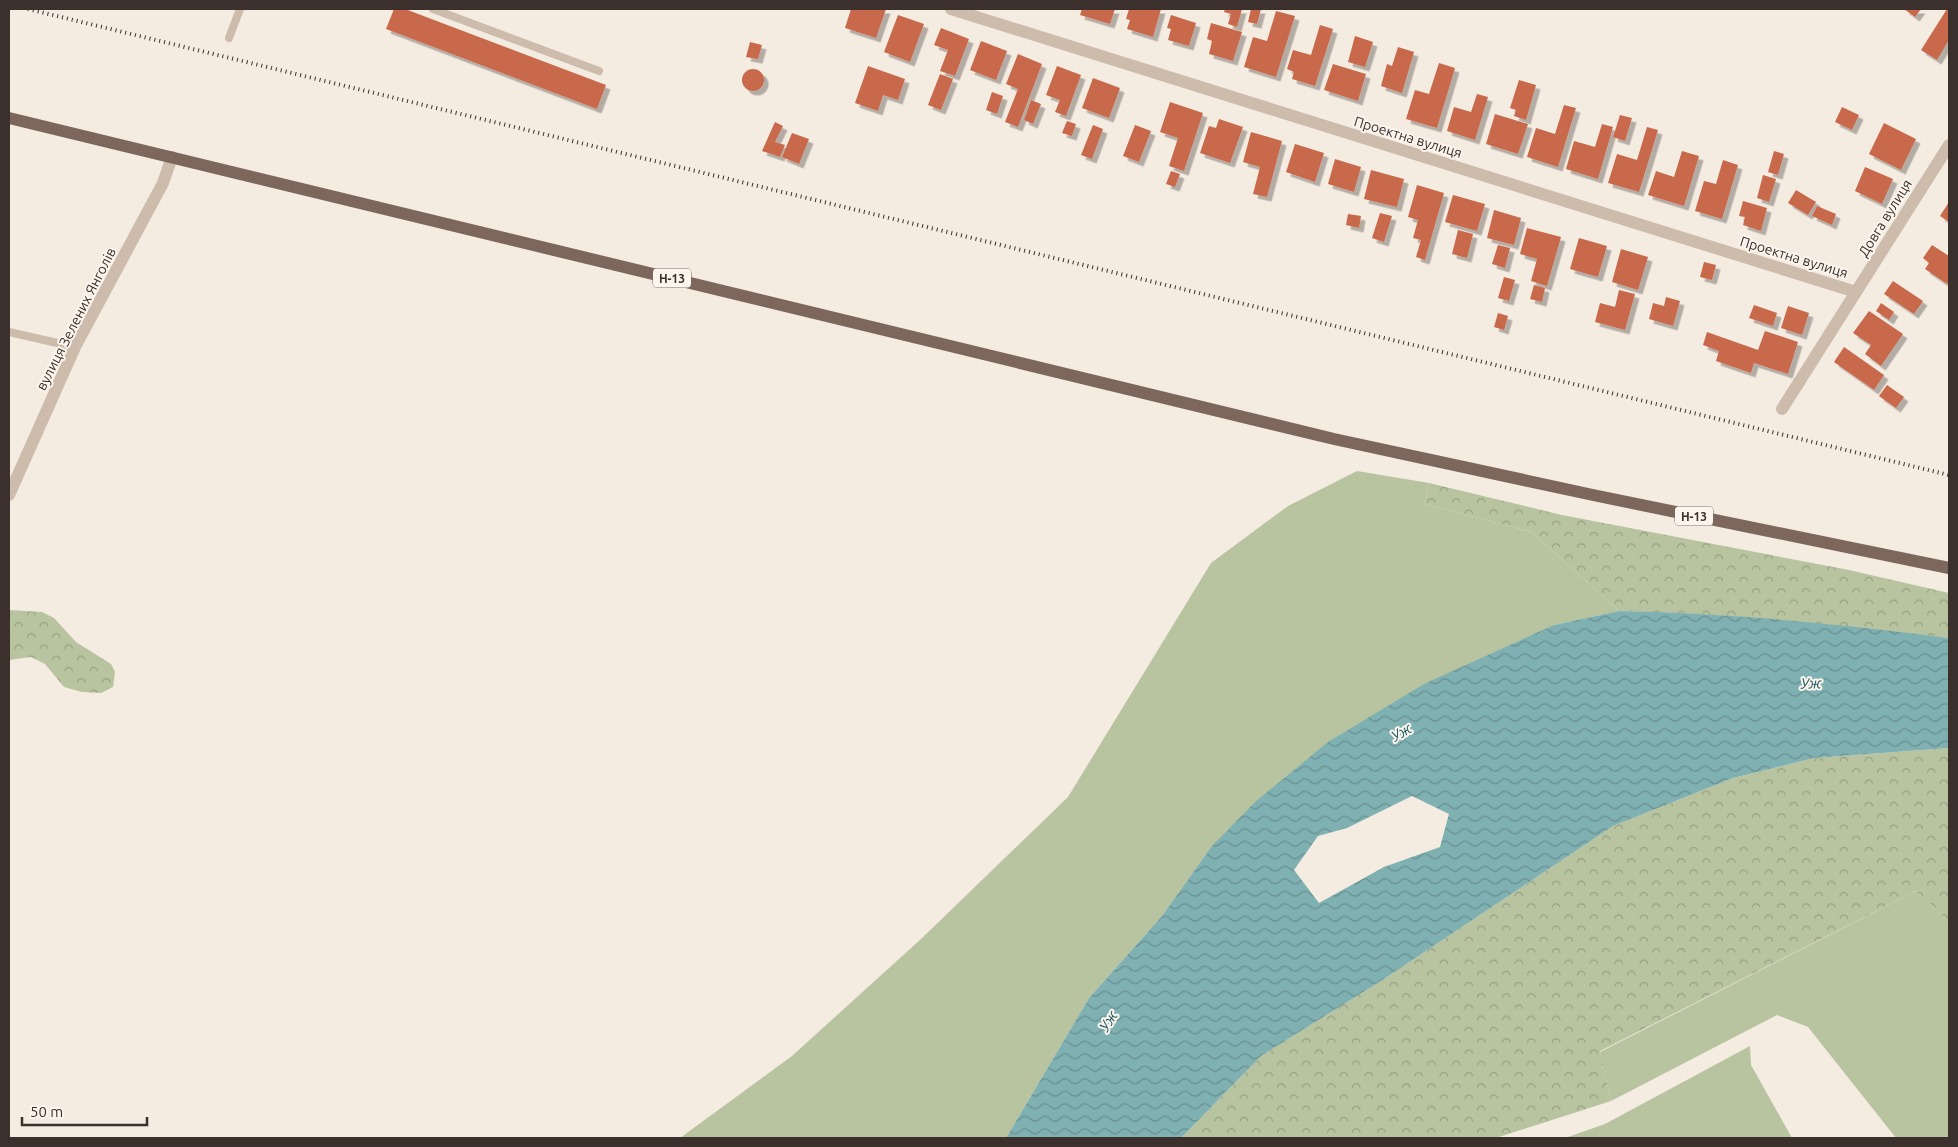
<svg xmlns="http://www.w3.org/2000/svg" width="1958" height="1147" font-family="Ubuntu,sans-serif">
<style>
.green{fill:#b8c4a0}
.forest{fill:url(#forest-crowns)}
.water{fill:url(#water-waves);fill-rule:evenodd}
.building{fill:#c8694b;filter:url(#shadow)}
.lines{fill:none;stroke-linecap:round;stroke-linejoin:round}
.service{stroke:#cdbbac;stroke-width:8}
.minor{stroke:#cdbbac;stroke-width:12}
.primary{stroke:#7d675c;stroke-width:12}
.rail{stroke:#3b302b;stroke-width:4;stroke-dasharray:1 4;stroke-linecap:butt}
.labels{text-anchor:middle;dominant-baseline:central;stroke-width:4;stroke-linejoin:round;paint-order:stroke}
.shield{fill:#fbf5ee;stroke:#756b66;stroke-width:1}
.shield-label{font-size:12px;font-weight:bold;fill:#3b302b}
.street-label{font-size:14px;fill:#3b302b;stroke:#fbf5ee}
.water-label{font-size:15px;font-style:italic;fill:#1f5a5e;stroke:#fbf5ee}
</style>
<defs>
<pattern id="forest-crowns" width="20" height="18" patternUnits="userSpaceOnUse" patternTransform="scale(1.25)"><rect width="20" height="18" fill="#b8c4a0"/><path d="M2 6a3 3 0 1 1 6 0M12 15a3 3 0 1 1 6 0" fill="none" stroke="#97a083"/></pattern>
<pattern id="water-waves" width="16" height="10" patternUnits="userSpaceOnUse" patternTransform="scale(1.25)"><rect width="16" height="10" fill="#7fb0b2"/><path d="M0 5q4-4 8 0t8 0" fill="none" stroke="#699091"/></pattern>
<filter id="shadow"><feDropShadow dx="4.5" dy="4.5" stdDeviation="0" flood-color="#0004"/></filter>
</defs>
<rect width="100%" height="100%" fill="#f4ebe1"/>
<g class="green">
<path d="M1357 471 1429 483 1425 504 1532 532 1619 611 1554 625 1211 847 1162 916 1089 998 1006 1138H680L792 1056 921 939 1068 797 1211 563 1288 506Z"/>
<path d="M1916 891 1949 922V1138H1896L1808 1027 1777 1015 1611 1101 1600 1052Z"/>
<path d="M1750 1046 1751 1065 1792 1138H1565L1605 1124Z"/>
</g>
<g class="forest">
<path d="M1429 483 1562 515 1849 570 1949 593V638C1839 626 1730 613 1619 611L1532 532 1425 504Z"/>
<path d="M9 610 42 612 54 618 76 642 111 664 115 672 113 687 101 693 82 692 64 687 45 664 31 657 9 660Z"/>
<path d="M1949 748V922L1916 891 1600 1051 1611 1101 1496 1138H1181L1261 1056 1384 979 1613 826 1733 778 1814 758Z"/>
</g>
<path class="water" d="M1619 611C1730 613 1840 624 1949 638V748L1814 758 1733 778 1613 826 1384 979 1261 1056 1181 1138H1006L1089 998 1162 916 1211 847 1255 802 1328 742 1424 684 1554 625ZM1412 796 1449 814 1440 847 1384 867 1319 903 1294 870 1318 836 1347 828Z"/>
<g class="building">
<path d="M394 9H405L606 85 597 109 386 29Z"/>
<path d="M851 9H886L876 38 845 28Z"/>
<path d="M1082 9H1115L1110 24 1080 15Z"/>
<path d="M1129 9H1161L1153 37 1127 29 1130 20 1126 19Z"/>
<path d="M1225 9H1242L1237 27 1228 24 1231 14 1224 12Z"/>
<path d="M1251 9H1261L1257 24 1248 22Z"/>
<path d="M1904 9H1921L1915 17Z"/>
<path d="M1947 9H1949V40L1937 60 1921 50Z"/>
<path d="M1276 11 1295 16 1276 77 1244 67 1253 37 1267 41Z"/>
<path d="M898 15 924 24 910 62 884 52Z"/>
<path d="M1171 15 1196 23 1189 46 1168 40 1171 29 1167 28Z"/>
<path d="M1211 23 1242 32 1233 61 1209 54 1212 41 1207 39Z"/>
<path d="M1320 25 1333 29 1315 86 1292 79 1294 72 1287 69 1293 50 1311 55Z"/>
<path d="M941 28 969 39 955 76 940 71 948 50 934 45Z"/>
<path d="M1355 36 1373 42 1365 67 1348 62Z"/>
<path d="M981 41 1007 51 996 80 970 70Z"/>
<path d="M750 42 762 45 758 59 746 57Z"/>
<path d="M1398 47 1414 52 1402 93 1381 86 1387 64 1392 66Z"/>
<path d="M1018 54 1042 64 1018 127 1005 122 1018 89 1006 84Z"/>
<path d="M1439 63 1455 68 1437 128 1406 119 1415 90 1429 94Z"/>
<path d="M1333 64 1366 74 1358 101 1324 90Z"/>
<path d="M868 66 905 79 898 100 883 95 878 111 855 103Z"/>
<path d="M1057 66 1081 75 1066 116 1055 112 1060 100 1046 95Z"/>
<circle cx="753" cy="80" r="11"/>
<path d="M940 74 953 79 941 110 928 105Z"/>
<path d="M1093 78 1120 88 1109 118 1082 108Z"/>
<path d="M1519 80 1536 85 1526 120 1514 116 1516 110 1510 108Z"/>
<path d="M992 92 1003 96 997 114 986 110Z"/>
<path d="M1477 94 1488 97 1475 140 1447 131 1454 107 1471 112Z"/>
<path d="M1031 100 1041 104 1033 124 1024 120Z"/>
<path d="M1170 102 1203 113 1184 171 1169 166 1178 138 1160 132Z"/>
<path d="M1564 105 1576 108 1558 167 1527 157 1536 128 1555 134Z"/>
<path d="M1842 107 1859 115 1852 130 1835 122Z"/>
<path d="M1495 114 1528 124 1518 154 1486 144Z"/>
<path d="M1620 115 1632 118 1625 141 1613 137Z"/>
<path d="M1219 119 1243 127 1230 163 1200 153 1209 126 1216 128Z"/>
<path d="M1067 121 1076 124 1072 136 1062 133Z"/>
<path d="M775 122 783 126 775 142 785 145 780 157 762 151Z"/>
<path d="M1884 123 1916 139 1901 170 1869 154Z"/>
<path d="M1602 124 1613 127 1598 179 1566 169 1574 141 1595 147Z"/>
<path d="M1093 125 1103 129 1092 159 1081 155Z"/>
<path d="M1135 125 1151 131 1139 162 1123 156Z"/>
<path d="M1647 127 1658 130 1639 192 1608 183 1617 154 1637 160Z"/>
<path d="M1251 132 1282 141 1267 197 1253 194 1260 167 1243 162Z"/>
<path d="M792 133 809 139 799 164 782 157Z"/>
<path d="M1295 144 1324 153 1315 182 1286 172Z"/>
<path d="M1682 151 1699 156 1684 206 1648 195 1656 171 1674 177Z"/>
<path d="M1774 151 1784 154 1778 175 1768 172Z"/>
<path d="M1335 159 1361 167 1354 192 1328 184Z"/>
<path d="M1723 160 1738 165 1722 219 1695 211 1704 181 1716 184Z"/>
<path d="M1865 167 1893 179 1882 204 1855 191Z"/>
<path d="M1371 170 1404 179 1397 207 1364 199Z"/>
<path d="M1171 171 1180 174 1175 187 1166 184Z"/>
<path d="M1763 175 1776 179 1769 202 1757 198Z"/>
<path d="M1417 185 1444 193 1425 260 1416 257 1421 240 1413 238 1418 220 1408 217Z"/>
<path d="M1796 190 1816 202 1808 215 1788 203Z"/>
<path d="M1453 195 1485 204 1477 231 1445 222Z"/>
<path d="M1743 201 1767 208 1761 231 1743 225 1745 217 1739 216Z"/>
<path d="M1949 202V222L1940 216Z"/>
<path d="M1817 206 1836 214 1832 225 1812 216Z"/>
<path d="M1494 210 1521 218 1514 245 1487 238Z"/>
<path d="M1380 213 1392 216 1384 242 1372 238Z"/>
<path d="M1348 214 1361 216 1359 228 1346 225Z"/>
<path d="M1527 228 1561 237 1547 286 1531 281 1537 259 1520 254Z"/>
<path d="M1458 230 1473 234 1467 258 1452 254Z"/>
<path d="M1579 238 1607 246 1598 277 1570 269Z"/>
<path d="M1498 245 1510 248 1505 268 1492 264Z"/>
<path d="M1932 245 1949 256V281L1947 284 1925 269 1929 263 1923 258Z"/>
<path d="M1621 249 1648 257 1638 290 1612 282Z"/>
<path d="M1704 262 1716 265 1712 280 1700 277Z"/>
<path d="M1504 277 1515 280 1509 301 1498 298Z"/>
<path d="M1893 281 1923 301 1914 314 1884 294Z"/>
<path d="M1534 285 1545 288 1542 302 1530 299Z"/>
<path d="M1619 290 1635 294 1625 330 1595 322 1600 303 1615 307Z"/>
<path d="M1666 297 1680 301 1673 326 1649 319 1653 303 1664 306Z"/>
<path d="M1881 303 1894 312 1889 320 1876 311Z"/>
<path d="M1754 305 1777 313 1773 326 1749 318Z"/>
<path d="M1788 306 1809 313 1802 335 1781 328Z"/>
<path d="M1869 311 1903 334 1881 366 1865 354 1871 345 1853 333Z"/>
<path d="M1498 313 1508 316 1504 330 1494 327Z"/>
<path d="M1765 331 1798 342 1788 374 1754 363 1751 373 1716 361 1719 351 1703 345 1707 332 1758 350Z"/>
<path d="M1844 347 1884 375 1874 390 1834 362Z"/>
<path d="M1887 385 1904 397 1896 408 1879 396Z"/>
</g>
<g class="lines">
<g class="service">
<path d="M433 9 599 71"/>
<path d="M229 38 240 9"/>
<path d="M9 332 75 347"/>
</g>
<g class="minor">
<path d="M951 9 1856 292"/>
<path d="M1782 409 1949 145"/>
<path d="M9 495 75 347 163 183 172 157"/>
</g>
<path class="primary" d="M9 118 1334 439 1593 495 1949 568"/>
<path class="rail" d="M28 9 1949 475"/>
</g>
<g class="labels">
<g class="shield">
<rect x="653" y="268.5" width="38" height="19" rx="4"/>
<rect x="1675" y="506.5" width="38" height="19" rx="4"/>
</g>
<g class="shield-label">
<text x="672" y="278">Н-13</text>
<text x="1694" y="516">Н-13</text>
</g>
<g class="street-label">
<text transform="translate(1408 137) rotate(17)">Проектна вулиця</text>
<text transform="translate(1885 218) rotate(-58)">Довга вулиця</text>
<text transform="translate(1794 257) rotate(17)">Проектна вулиця</text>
<text transform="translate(76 319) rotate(-63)">вулиця Зелених Янголів</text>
</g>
<g class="water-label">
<text transform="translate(1811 683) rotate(-1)">Уж</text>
<text transform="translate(1401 732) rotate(-31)">Уж</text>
<text transform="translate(1108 1021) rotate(-58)">Уж</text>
</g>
</g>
<rect width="1958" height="1147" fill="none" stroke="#3b302b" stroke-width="20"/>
<path d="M22 1117v8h125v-8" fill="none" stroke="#3b302b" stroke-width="2.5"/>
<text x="30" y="1117" font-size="15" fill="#3b302b" stroke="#fbf5ee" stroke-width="4" paint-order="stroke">50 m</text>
</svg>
